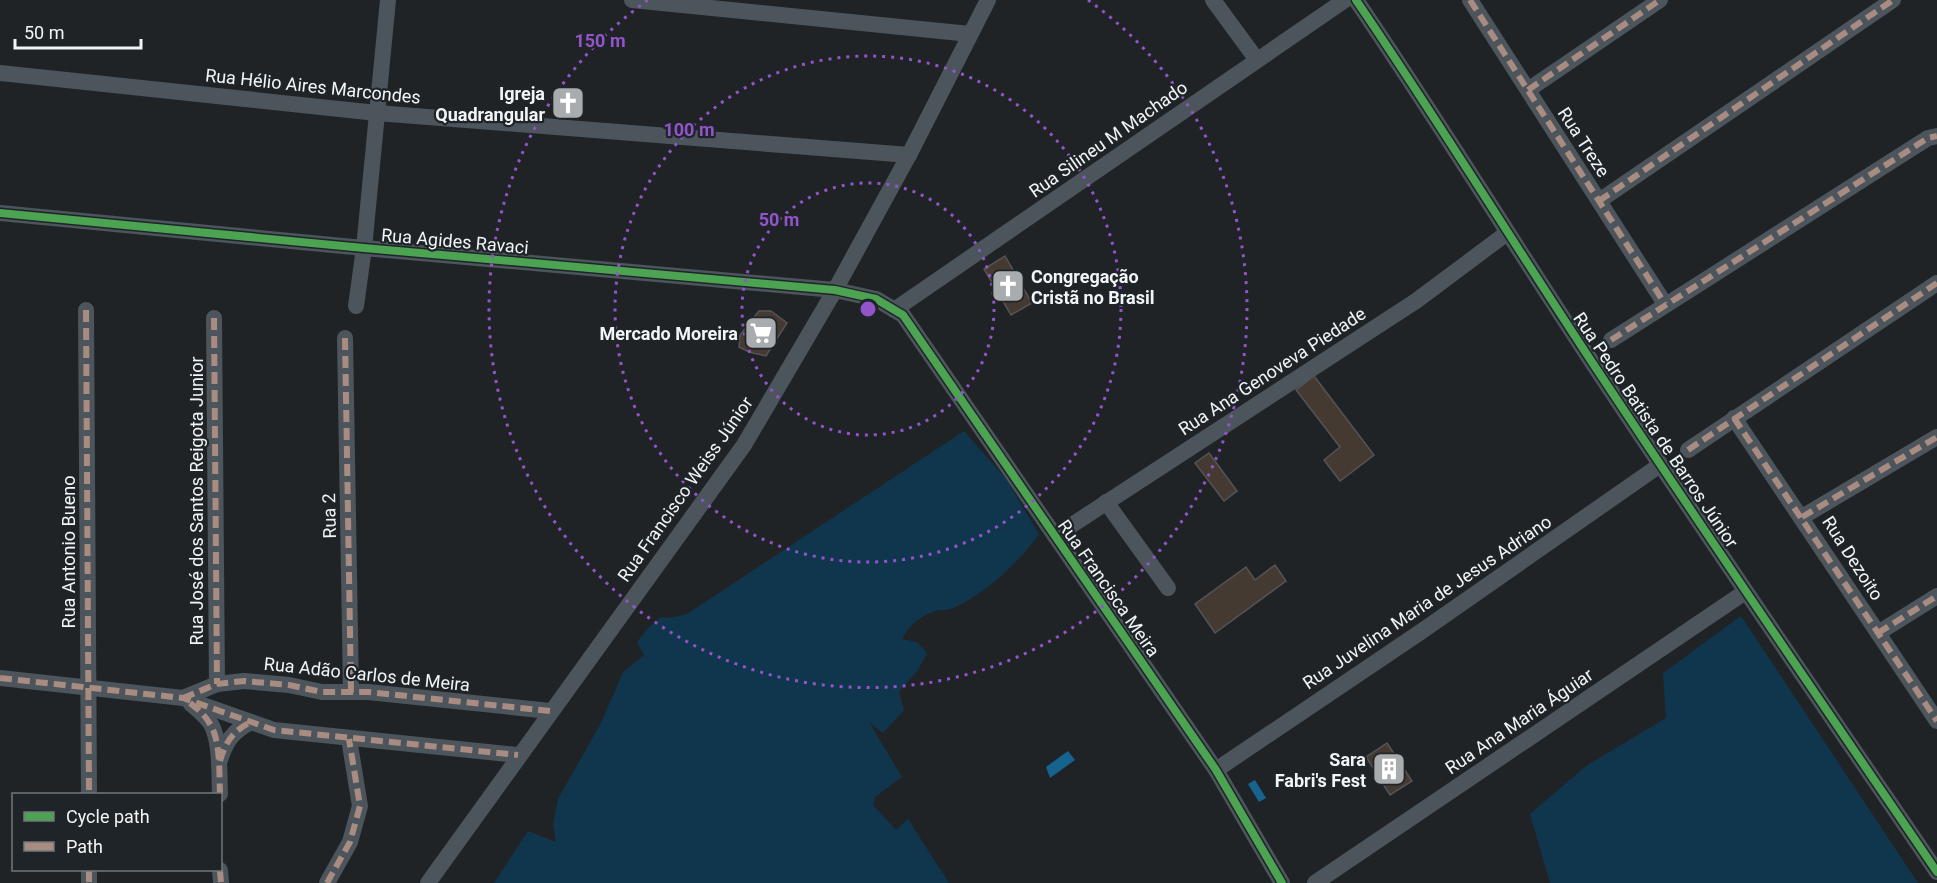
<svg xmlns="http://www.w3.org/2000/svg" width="1937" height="883" font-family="Roboto,sans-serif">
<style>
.green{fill:#10364d}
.water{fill:#16638e}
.building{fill:#443a31;stroke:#555455;stroke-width:1.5}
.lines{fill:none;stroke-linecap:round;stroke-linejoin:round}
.street{stroke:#4c555c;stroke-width:16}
.quiet{stroke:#a88b81;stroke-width:6;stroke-dasharray:12 6;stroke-linecap:butt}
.cycleway-casing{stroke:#1e2428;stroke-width:11}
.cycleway{stroke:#4ca352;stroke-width:8}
.ring{fill:none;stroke:#9354ca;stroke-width:3;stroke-dasharray:3 6}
.labels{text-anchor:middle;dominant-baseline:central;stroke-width:4.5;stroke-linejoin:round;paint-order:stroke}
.street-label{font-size:18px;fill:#f1f5f8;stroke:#1e2428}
.poi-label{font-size:18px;font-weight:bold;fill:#f1f5f8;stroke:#1e2428;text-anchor:end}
.centre{fill:#9354ca;stroke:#1e2428;stroke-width:3}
.ring-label{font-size:18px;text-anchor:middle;font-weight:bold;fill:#9354ca;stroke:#1e2428;stroke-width:4.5;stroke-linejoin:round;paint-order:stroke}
</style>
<rect width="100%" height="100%" fill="#202326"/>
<g class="green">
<path d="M964 431 1006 479 1039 534C1021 560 985 594 955 607 948 611 940 609 933 612 918 617 909 626 902 639L917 642 927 653 918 670 899 692 904 710 883 733 869 722 902 777 875 797 873 805 896 830 908 819 949 883H494L528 831 556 842 553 824 558 799 602 721 623 672 644 655 637 642 649 627 661 617 671 618 687 614Z"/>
<path d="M1741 616 1918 883H1550L1530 814 1586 766 1666 718 1663 673Z"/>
</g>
<g class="water">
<path d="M1068 751 1075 760 1050 778 1046 767Z"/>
<path d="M1255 780 1266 798 1259 802 1248 784Z"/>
</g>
<g class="building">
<path d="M560 89 579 91 577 116 558 115Z"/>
<path d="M1005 256 1032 303 1011 315 984 269Z"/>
<path d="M759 311H771L787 323 766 356 749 352 739 347 740 335Z"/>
<path d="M1314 376 1374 455 1340 481 1324 460 1340 447 1296 390Z"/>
<path d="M1209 453 1237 491 1224 501 1195 463Z"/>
<path d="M1275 565 1286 581 1215 633 1195 604 1246 567 1255 580Z"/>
<path d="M1387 743 1412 781 1390 795 1366 757Z"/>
</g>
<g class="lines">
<g class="street">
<path d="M632 0 970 34"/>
<path d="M1213 0 1257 60"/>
<path d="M1356 0C1435 116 1509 236 1586 353 1701 527 1819 699 1937 872"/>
<path d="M1470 0 1665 304"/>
<path d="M0 73 377 113 909 155"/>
<path d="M1528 90 1660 0"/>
<path d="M1599 201 1893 0"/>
<path d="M0 213 364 248 835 290 876 299 903 315 1216 770 1282 883"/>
<path d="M356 306 364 248 388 0"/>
<path d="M86 310 89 794"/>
<path d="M894 310 1345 0"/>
<path d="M214 318 217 684"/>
<path d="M345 338 351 692"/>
<path d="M1611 340 1928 138 1937 136"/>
<path d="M1734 418 1937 721"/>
<path d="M1688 450 1937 283"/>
<path d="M1106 502 1168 588"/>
<path d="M1802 517 1937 437"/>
<path d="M1055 536 1416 301 1507 233"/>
<path d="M1878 633 1937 596"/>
<path d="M0 678 183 698 274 730 518 755"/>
<path d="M183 698 217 684 244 681 289 685 322 692H368L550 711"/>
<path d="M191 704C198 710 206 716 211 724 221 742 219 775 220 794"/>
<path d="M220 760C226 741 233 731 251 722"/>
<path d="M1216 770 1422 631 1660 465"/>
<path d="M89 870V883"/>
<path d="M220 870 221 883"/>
<path d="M327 883 350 842 360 806 349 739"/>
<path d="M428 883 744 445 835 290 909 155 988 0"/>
<path d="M1315 883 1745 592"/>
</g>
<g class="quiet">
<path d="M1470 0 1665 304"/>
<path d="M1528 90 1660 0"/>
<path d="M1599 201 1893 0"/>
<path d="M86 310 89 794"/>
<path d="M214 318 217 684"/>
<path d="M345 338 351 692"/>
<path d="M1611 340 1928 138 1937 136"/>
<path d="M1734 418 1937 721"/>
<path d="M1688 450 1937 283"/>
<path d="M1802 517 1937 437"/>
<path d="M1878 633 1937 596"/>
<path d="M0 678 183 698 274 730 518 755"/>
<path d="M183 698 217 684 244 681 289 685 322 692H368L550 711"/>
<path d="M190 703C198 709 205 715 210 724 221 741 219 775 220 794"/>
<path d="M220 761C226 741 233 731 251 722"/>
<path d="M89 870V883"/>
<path d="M220 870 221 883"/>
<path d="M327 883 350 842 360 806 349 739"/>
</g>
<g class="cycleway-casing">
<g id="cycleway">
<path d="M1356 0C1435 116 1509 236 1586 353 1701 527 1819 699 1937 872"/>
<path d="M0 213 364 248 835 290 876 299 903 315 1216 770 1282 883"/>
</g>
</g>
<use href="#cycleway" class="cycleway"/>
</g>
<g class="ring">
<circle cx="868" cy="309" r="126"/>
<circle cx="868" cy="309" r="253"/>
<path d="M1088 0A379 379 0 1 1 648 0"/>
</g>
<defs>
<g id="church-square" transform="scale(1.725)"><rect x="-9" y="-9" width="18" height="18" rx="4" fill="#a8acae" stroke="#1e2428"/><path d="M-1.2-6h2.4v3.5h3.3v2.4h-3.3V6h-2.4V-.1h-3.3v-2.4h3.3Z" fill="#fff"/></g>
<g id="supermarket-square" transform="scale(1.725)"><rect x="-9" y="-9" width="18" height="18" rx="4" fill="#a8acae" stroke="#1e2428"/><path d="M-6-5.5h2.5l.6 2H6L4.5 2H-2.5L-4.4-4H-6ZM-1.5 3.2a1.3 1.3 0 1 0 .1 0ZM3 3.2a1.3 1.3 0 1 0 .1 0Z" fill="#fff"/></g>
<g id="building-square" transform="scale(1.725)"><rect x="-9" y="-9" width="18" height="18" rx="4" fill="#a8acae" stroke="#1e2428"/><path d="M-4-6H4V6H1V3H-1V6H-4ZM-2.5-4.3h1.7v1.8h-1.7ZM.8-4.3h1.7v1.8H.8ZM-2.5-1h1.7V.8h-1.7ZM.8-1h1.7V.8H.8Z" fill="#fff"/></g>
</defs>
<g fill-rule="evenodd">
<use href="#church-square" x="568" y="103"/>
<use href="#church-square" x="1008" y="286"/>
<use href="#supermarket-square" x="761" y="333"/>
<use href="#building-square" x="1389" y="769"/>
</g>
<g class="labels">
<g class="street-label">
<text transform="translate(313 86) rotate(6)">Rua Hélio Aires Marcondes</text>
<text transform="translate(1108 139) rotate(-35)">Rua Silineu M Machado</text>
<text transform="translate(1584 142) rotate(57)">Rua Treze</text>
<text transform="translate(455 241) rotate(5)">Rua Agides Ravaci</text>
<text transform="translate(1272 371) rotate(-33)">Rua Ana Genoveva Piedade</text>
<text transform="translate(1656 430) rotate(56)">Rua Pedro Batista de Barros Júnior</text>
<text transform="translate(685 489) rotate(-55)">Rua Francisco Weiss Júnior</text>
<text transform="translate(196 501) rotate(-90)">Rua José dos Santos Reigota Junior</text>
<text transform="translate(329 516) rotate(-91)">Rua 2</text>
<text transform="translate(68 552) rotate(-90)">Rua Antonio Bueno</text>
<text transform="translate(1853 558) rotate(57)">Rua Dezoito</text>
<text transform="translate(1109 588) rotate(55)">Rua Francisca Meira</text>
<text transform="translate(1427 602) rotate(-34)">Rua Juvelina Maria de Jesus Adriano</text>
<text transform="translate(367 674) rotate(6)">Rua Adão Carlos de Meira</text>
<text transform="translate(1519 721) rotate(-34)">Rua Ana Maria Águiar</text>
</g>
<g class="poi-label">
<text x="545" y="93">Igreja<tspan x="545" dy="21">Quadrangular</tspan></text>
<text x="1031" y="276" text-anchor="start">Congregação<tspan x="1031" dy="21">Cristã no Brasil</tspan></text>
<text x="738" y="333">Mercado Moreira</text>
<text x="1366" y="759">Sara<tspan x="1366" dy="21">Fabri's Fest</tspan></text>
</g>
</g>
<circle cx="868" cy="309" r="9" class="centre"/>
<g class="ring-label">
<text x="600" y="47">150 m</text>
<text x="689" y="136">100 m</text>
<text x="779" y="226">50 m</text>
</g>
<rect x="12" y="793" width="210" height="78" fill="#1e2428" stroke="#72787b" stroke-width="1.5"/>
<rect x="24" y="812" width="30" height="9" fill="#4ca352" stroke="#72787b" stroke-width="1.5"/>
<text x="66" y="823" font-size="18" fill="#f1f5f8">Cycle path</text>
<rect x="24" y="842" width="30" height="9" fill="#a88b81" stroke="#72787b" stroke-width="1.5"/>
<text x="66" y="853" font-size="18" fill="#f1f5f8">Path</text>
<path d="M15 39v9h126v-9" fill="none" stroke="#f1f5f8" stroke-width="3"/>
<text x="24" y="39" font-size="18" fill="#f1f5f8" stroke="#1e2428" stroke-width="4.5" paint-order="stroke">50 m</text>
</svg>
